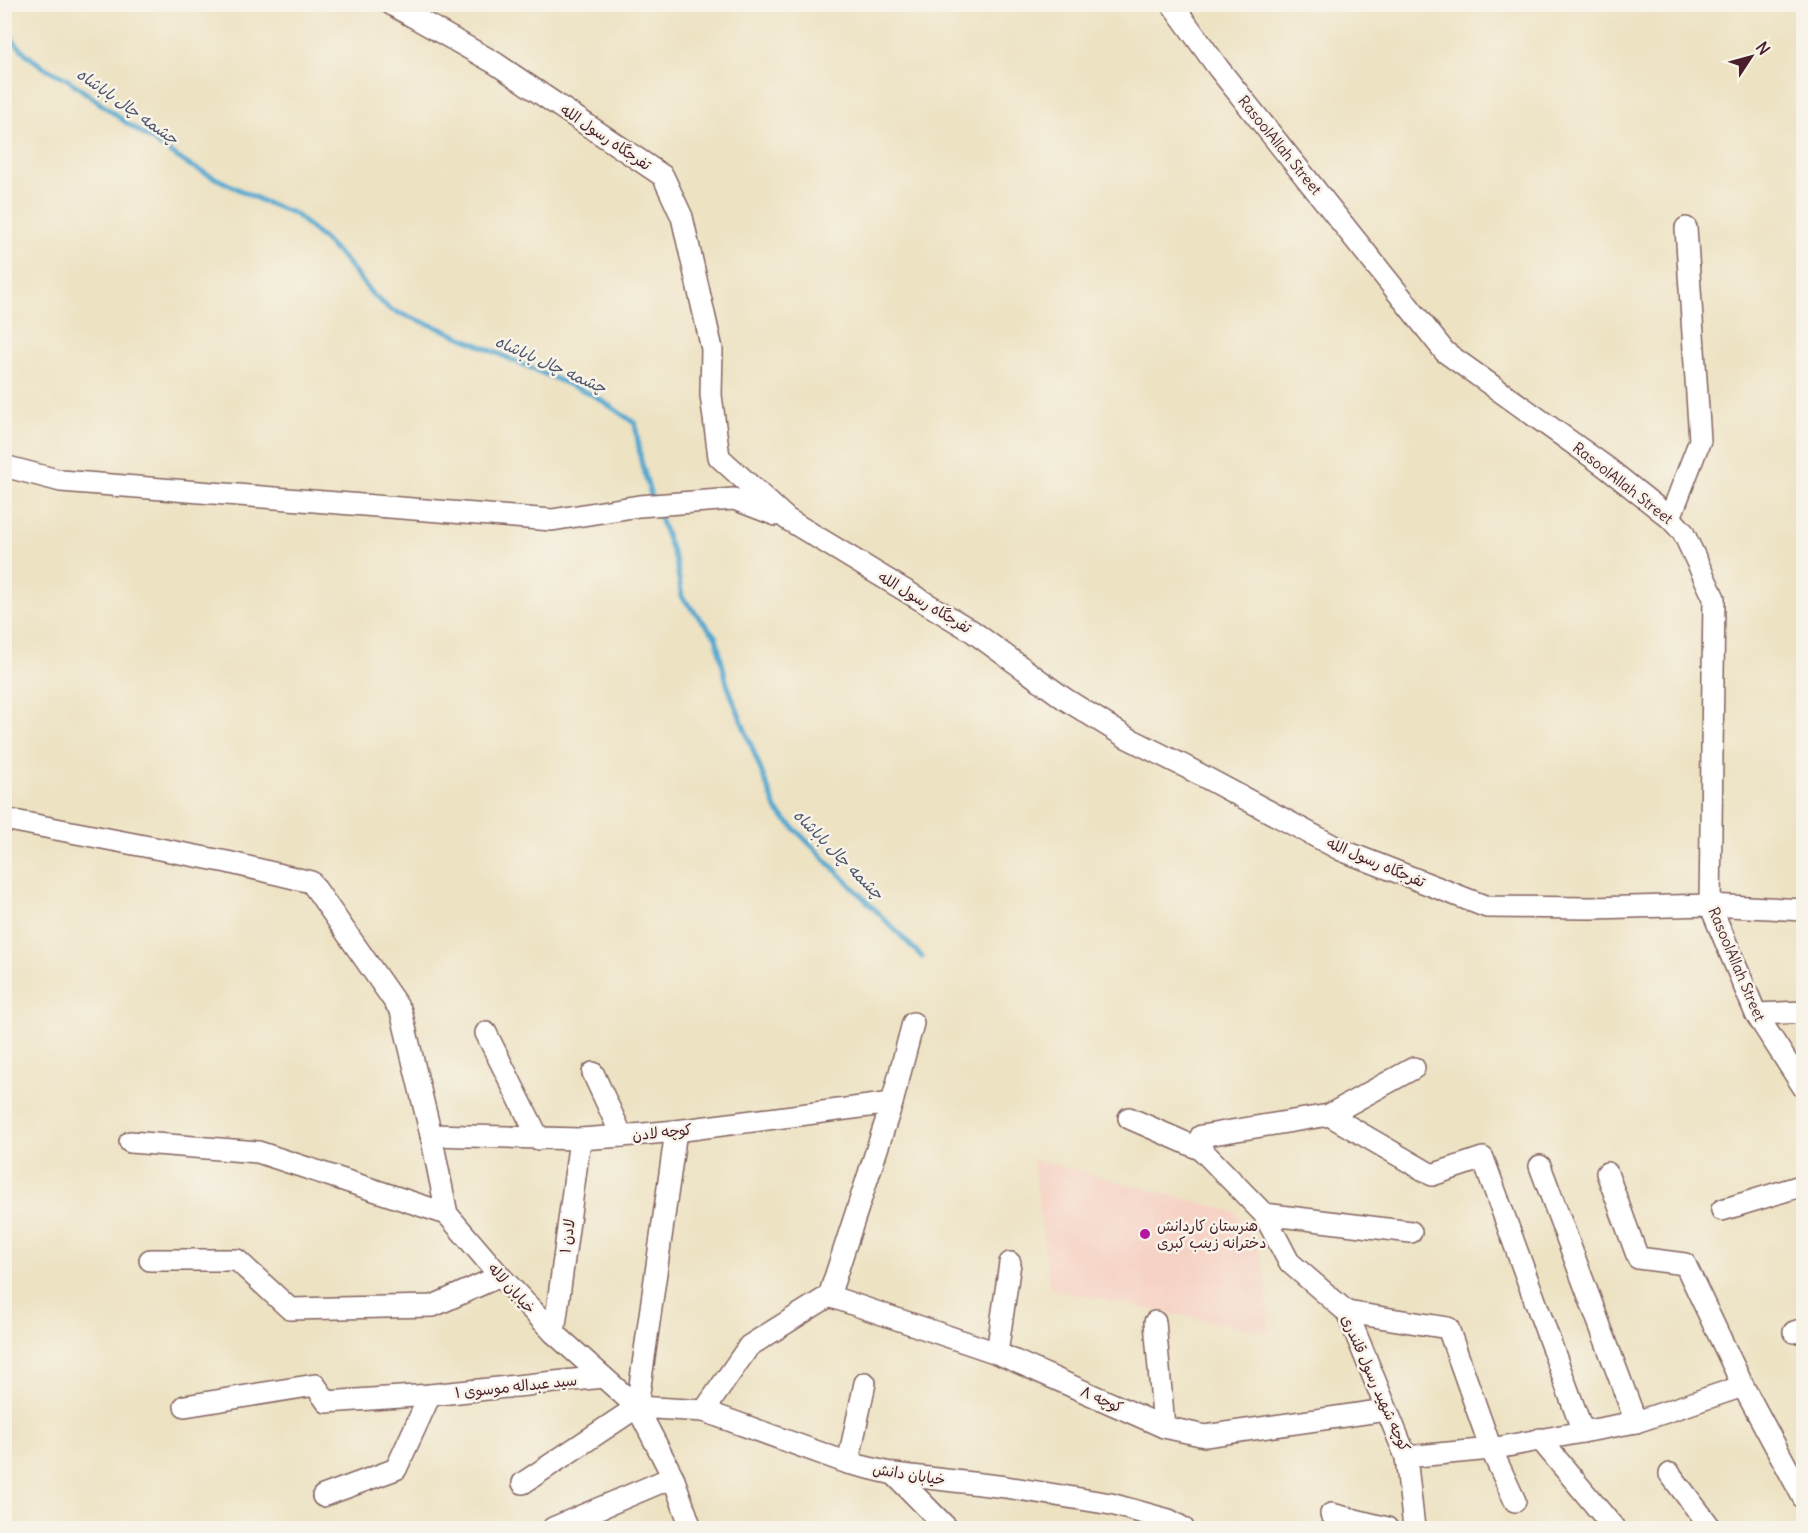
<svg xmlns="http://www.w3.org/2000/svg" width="1808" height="1533" font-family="Delius,'Playpen Sans Arabic',sans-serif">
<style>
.built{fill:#f6d2c4}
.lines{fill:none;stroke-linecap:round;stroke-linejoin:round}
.stream{stroke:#53a7cf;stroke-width:5}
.minor-casing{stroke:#836360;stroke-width:24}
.minor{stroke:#fff;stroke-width:21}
.poi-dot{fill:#b5179e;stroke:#f7f3e8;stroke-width:2}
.labels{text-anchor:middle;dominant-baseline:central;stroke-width:5;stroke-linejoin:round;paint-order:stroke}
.street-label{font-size:15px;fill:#4a1f2b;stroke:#f7f3e8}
.poi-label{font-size:15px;fill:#4a1f2b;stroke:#f7f3e8;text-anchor:start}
.water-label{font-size:16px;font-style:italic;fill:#4e556d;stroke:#f7f3e8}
</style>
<rect width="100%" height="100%" fill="#f7f3e8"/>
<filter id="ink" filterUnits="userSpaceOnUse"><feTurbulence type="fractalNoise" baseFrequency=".0167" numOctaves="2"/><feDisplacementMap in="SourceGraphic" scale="12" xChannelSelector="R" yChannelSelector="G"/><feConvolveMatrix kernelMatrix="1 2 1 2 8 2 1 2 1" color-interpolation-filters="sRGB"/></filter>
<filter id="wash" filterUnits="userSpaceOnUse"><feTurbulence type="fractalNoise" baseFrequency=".008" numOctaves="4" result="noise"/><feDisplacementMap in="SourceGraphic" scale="24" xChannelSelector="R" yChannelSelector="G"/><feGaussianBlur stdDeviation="1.35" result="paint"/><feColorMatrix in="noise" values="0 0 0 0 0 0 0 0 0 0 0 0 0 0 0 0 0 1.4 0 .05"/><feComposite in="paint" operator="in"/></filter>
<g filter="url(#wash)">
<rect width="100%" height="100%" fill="#ede2c2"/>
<path class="built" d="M1033 1159 1235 1212 1261 1255 1267 1291 1269 1333 1050 1289Z"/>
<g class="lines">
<g class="stream">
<path d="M4 25 13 40 27 55 43 67 67 79 128 124 189 165 260 200 295 214 323 239 345 260 372 294 391 310 442 329 595 396 635 423 641 461 652 499"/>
<path d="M657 510 676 562 682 597 716 637 727 684 777 811 922 957"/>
</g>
</g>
</g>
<g filter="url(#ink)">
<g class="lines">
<g class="minor-casing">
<g id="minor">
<path d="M391 4 495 63 663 176 682 217 712 349 711 395 719 457 787 519 972 631 1065 699 1126 737 1186 767 1341 850 1487 907 1591 908 1710 905 1804 910"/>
<path d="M1172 4 1219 69 1445 352 1606 467 1670 518 1683 532 1714 598 1710 905 1756 1014 1804 1088"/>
<path d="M4 466 61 481 552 520 639 506 734 499 776 515"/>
<path d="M1670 518 1700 440 1686 228"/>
<path d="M4 819 227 862 311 882 401 1011 431 1135 447 1214 500 1276 554 1333 637 1407 673 1477 691 1528"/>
<path d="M1756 1014 1804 1012"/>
<path d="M486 1033 539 1139"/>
<path d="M1414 1068 1329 1115 1201 1136 1202 1150 1264 1214 1289 1262 1347 1312 1406 1457 1491 1449 1636 1422 1743 1386"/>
<path d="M593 1073 622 1136"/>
<path d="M1329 1115 1432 1175 1483 1158 1583 1432"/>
<path d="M1129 1118 1202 1150"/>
<path d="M431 1135 580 1139 622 1136 676 1131 892 1103"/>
<path d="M130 1142 258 1152 447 1214"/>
<path d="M1540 1166 1636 1422"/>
<path d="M1607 1173 1638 1258 1685 1264 1743 1386 1804 1499"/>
<path d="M1722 1210 1804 1185"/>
<path d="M1264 1214 1411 1232"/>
<path d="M150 1260H237L290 1309 433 1306 500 1276"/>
<path d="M829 1296 997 1353 1164 1427 1205 1436 1386 1410"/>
<path d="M1347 1312 1448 1328 1491 1449 1515 1501"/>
<path d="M1155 1322 1164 1427"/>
<path d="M1794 1332 1804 1329"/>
<path d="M554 1333 580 1139"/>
<path d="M997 1353 1010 1263"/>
<path d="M185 1406 315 1385 327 1402 430 1395 603 1377"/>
<path d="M637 1407 704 1411 848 1463 894 1474 1006 1487 1111 1504 1169 1520 1183 1528"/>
<path d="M704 1411 749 1346 829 1296 892 1103 913 1023"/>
<path d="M1540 1439 1614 1528"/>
<path d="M1406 1457 1414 1528"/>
<path d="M848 1463 865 1383"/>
<path d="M894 1474 947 1528"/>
<path d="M1670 1474 1711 1528"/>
<path d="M523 1483 637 1407 676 1131"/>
<path d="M323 1496 396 1469 430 1395"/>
<path d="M1331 1514 1387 1528"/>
<path d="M553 1528 673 1477"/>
</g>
</g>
<use href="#minor" class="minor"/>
</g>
</g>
<circle class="poi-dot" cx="1145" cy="1234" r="6"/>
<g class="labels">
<g class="street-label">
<text transform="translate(606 137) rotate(34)">تفرجگاه رسول الله</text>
<text transform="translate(1280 145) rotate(51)">RasoolAllah Street</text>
<text transform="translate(1623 483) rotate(38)">RasoolAllah Street</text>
<text transform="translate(925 602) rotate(31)">تفرجگاه رسول الله</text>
<text transform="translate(1376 862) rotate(23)">تفرجگاه رسول الله</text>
<text transform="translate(1737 964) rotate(67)">RasoolAllah Street</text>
<text transform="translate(662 1132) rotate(-6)">کوچه لادن</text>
<text transform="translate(567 1236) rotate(-82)">لادن ۱</text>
<text transform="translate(512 1288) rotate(48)">خیابان لاله</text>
<text transform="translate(1376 1383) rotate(66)">کوچه شهید رسول قلندری</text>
<text transform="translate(516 1386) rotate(-6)">سید عبداله موسوی ۱</text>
<text transform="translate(1102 1399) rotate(24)">کوچه ۸</text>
<text transform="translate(909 1474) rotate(9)">خیابان دانش</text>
</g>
<g class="poi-label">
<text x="1157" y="1225">هنرستان کاردانش<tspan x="1157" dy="17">دخترانه زینب کبری</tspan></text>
</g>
<g class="water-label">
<text transform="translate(128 106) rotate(35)">چشمه چال باباشاه</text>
<text transform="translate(551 364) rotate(24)">چشمه چال باباشاه</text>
<text transform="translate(839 854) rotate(45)">چشمه چال باباشاه</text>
</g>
</g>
<rect width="1808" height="1533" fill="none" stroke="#f7f3e8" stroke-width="24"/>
<g transform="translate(1751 57) rotate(54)" stroke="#f7f3e8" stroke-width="4.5" paint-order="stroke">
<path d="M0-4.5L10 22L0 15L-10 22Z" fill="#4a1f2b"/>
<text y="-9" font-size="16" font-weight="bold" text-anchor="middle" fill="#4a1f2b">N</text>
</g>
</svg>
